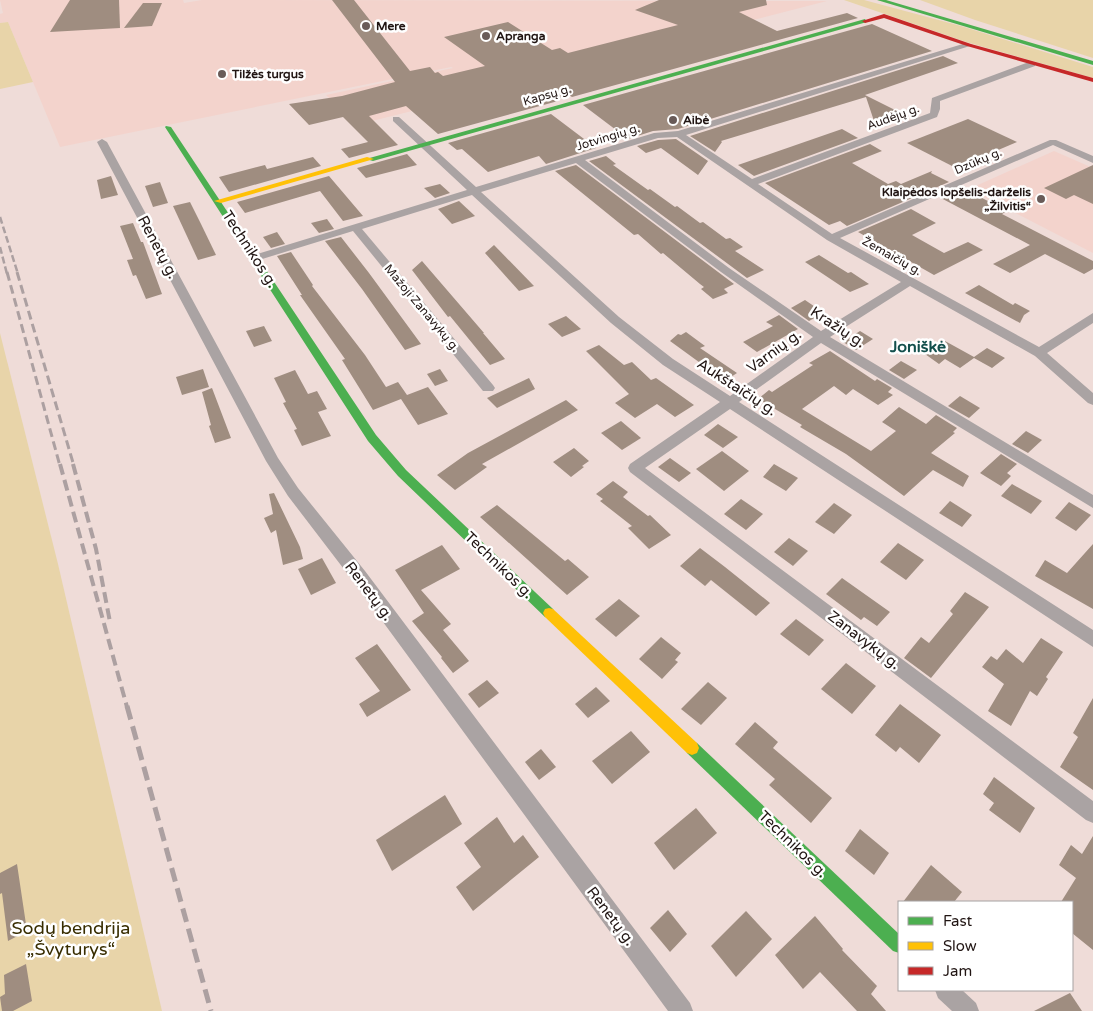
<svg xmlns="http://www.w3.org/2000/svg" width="1093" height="1011" font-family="'Varela Round',sans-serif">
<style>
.built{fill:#f3d3cc}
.green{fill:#e8d4a9}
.building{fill:#9f8d80}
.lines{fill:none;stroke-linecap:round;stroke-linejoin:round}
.street{fill:#aaa3a3;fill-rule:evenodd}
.fast{fill:#4caf50;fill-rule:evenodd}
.slow{fill:#ffc107;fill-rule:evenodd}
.jam{fill:#c62828;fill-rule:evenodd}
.rail-far3{stroke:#aca0a1;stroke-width:2.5;stroke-dasharray:7 3;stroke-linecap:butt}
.rail-far2{stroke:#aca0a1;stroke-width:3;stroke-dasharray:9 4.5;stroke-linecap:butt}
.rail-far1{stroke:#aca0a1;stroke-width:4;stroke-dasharray:11 5.5;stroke-linecap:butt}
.rail{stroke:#aca0a1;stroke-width:5;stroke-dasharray:14 7;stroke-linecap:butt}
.poi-dot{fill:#695b58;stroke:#fff;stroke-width:2}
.labels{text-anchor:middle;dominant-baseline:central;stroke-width:5;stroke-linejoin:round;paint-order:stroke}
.far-poi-label{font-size:12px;font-weight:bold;fill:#211513;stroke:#fff;text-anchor:start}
.far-street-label{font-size:12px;fill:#211513;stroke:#fff}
.street-label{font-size:15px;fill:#211513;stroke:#fff}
.neighbourhood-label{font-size:16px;font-weight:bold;fill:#134f4c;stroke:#fff}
.near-park-label{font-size:18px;fill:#382d00;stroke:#fff}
</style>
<rect width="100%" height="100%" fill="#efdcd8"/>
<g class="built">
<path d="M0 0H183L184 3 202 0 827 1 711 31 717 35 356 125 326 95 453 68 451 67 60 147 8 22 0 23V14L3 13Z"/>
<path d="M1054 151 1093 168V253L969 189Z"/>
</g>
<g class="green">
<path d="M844 0H864L961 26 1093 67V78L966 42Z"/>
<path d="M920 0H1093V58L975 20Z"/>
<path d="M8 22 33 82 0 89V23Z"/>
<path d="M0 333 58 564 162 1011H0Z"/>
</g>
<g class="building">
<path d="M70 0H119L120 28 50 32Z"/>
<path d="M332 0H354L410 71 430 67 435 73 438 72 443 76 485 66 444 37 508 22 552 50 560 48 568 53 678 25 635 10 659 0H766L767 5 739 12 777 31 847 13 858 18 572 97 565 92 558 101 438 134 406 106 369 116 398 145 349 158 341 149 368 142 343 117 309 125 289 104 342 96 395 82Z"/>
<path d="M143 3H162L152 26 124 28Z"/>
<path d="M872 24 932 51 678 129 653 131 628 139 583 105Z"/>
<path d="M943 56 958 63 865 95 903 114 875 124 866 97 721 141 722 142 715 152 690 136Z"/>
<path d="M551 114 596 148 546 164 539 156 488 172 462 149 457 150 448 143Z"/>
<path d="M968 119 1017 142 956 168 907 143Z"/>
<path d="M842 129 858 138 754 176 738 165Z"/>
<path d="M676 139 708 161 698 175 661 148 646 153 637 146 658 140Z"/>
<path d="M870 144 882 151 852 163 888 184 896 181 901 184 932 171 931 173 949 182 928 191 922 188 919 195 847 226 840 221 829 225 765 183Z"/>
<path d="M407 154 417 165 366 178 357 168Z"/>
<path d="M606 156 616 164 613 165 648 190 650 189 675 207 677 206 700 223 703 222 726 239 730 238 743 247 735 251 764 270 747 278 589 161Z"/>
<path d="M313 157 321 166 229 192 219 177 265 165 267 169Z"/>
<path d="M576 165 734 284 724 289 728 293 713 299 701 289 704 287 700 284 663 253 661 254 638 234 634 235 555 171Z"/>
<path d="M1093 165V204L1074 195 1066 199 1044 188Z"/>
<path d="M111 176 118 195 101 199 97 180Z"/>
<path d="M329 176 363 216 343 221 320 191 245 213 237 202Z"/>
<path d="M160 182 168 203 153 207 145 186Z"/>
<path d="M440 184 450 193 435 198 424 188Z"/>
<path d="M961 187 1007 211 1002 214 1093 261V269L1084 274 1045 254 1010 273 993 264 1030 245 939 197Z"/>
<path d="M459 201 475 216 452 224 438 209Z"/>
<path d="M190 202 201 224 216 255 198 260 173 206Z"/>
<path d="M911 209 936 223 912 235 944 253 968 242 983 250 934 275 858 232Z"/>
<path d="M327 219 334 229 319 233 311 223Z"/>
<path d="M133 223 141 242H143L162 294 146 299 136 275 133 276 127 260 133 259 120 226Z"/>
<path d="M277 232 285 244 271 248 263 237Z"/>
<path d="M341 237 369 273 421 344 405 350 362 289 325 241Z"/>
<path d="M494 245 534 286 519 291 485 253Z"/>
<path d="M291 252 313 285 312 286 365 355 386 387 398 382 407 395 428 387 448 414 418 425 401 399 373 410 342 360 345 359 300 295H302L277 256Z"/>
<path d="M819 255 848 273 851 272 869 284 850 292 805 262Z"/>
<path d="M422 261 484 333H483L505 359 490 365 450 316 448 317 412 270Z"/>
<path d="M979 285 1013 305 1015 303 1030 311 1024 315 1020 323 965 293Z"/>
<path d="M805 300 824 313 809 321 791 308Z"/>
<path d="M779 315 798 329 757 352 743 342 773 326 766 322Z"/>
<path d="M566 316 581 329 562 337 548 324Z"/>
<path d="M264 326 272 341 254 347 246 331Z"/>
<path d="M860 331 873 339 856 350 843 342Z"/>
<path d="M686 332 705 346 700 348 737 373 725 381 670 341 678 334 681 335Z"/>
<path d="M945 341 974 357 987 348 1005 358 992 368 974 358 960 368 945 359 939 364 925 354Z"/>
<path d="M599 345 624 365 632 362 651 380 656 378 694 405 675 417 657 404 635 418 615 403 629 394 586 351Z"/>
<path d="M830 351 875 381 877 379 892 388 888 392 893 395 878 405 853 389 846 395 834 386 802 409 871 451 896 431 882 422 899 407 926 424 936 415 957 428 953 432 955 433 931 453 969 476 963 487 933 470 904 496 846 454 800 427 802 425 758 399 769 390 772 392 813 365 809 363Z"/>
<path d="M901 361 917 370 904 379 889 370Z"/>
<path d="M203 369 209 387 182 395 176 377Z"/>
<path d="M440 369 448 381 435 386 427 374Z"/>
<path d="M295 370 308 394 317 391 327 409 318 412 331 436 302 446 294 430 297 429 283 403 286 402 274 378Z"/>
<path d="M529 378 535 389 497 408 487 398Z"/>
<path d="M212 388 231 438 215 443 209 426 211 425 202 392Z"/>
<path d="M960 396 980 408 969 418 948 406Z"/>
<path d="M566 400 578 410 482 464 487 467 455 490 437 475 468 453Z"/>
<path d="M621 421 641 438 622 450 601 433Z"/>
<path d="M718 424 738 437 723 448 704 435Z"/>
<path d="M1026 431 1042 440 1028 453 1012 444Z"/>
<path d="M574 448 589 461 582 466 584 467 571 477 553 462Z"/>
<path d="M722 451 749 471 724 491 696 469Z"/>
<path d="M1001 454 1017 464 1007 473 1011 476 1001 486 980 473Z"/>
<path d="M670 458 691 473 679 482 658 467Z"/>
<path d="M774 464 798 478 786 491 763 477Z"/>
<path d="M613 481 628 492 623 497 648 516 650 515 671 535 649 549 628 528 632 526 600 501 603 499 596 494Z"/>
<path d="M1012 484 1042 501 1031 514 1001 496Z"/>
<path d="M274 493 300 547 303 559 283 565 276 530 271 533 264 518 273 514 269 494Z"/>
<path d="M741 499 763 514 746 530 724 514Z"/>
<path d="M950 501 972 515 962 527 939 513Z"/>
<path d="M1069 502 1091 515 1076 531 1055 518Z"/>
<path d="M834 503 852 515 834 534 815 522Z"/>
<path d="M497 505 565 561 568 559 589 577 567 595 480 517Z"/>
<path d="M789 538 808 551 793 566 774 552Z"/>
<path d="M898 543 924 560 906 580 880 562Z"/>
<path d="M1093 544V609L1035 576 1045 560 1067 573Z"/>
<path d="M442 545 460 569 421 590 451 624 443 630 469 661 453 673 441 658 442 657 412 621 424 613 395 570Z"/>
<path d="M700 548 725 567 770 603 756 616 711 580 705 586 680 566Z"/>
<path d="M322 558 336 583 311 595 298 569Z"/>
<path d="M842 578 890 612 877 626 864 617 861 620 826 594Z"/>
<path d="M965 592 989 607 931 678 904 658 921 637 929 643 953 614 950 611Z"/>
<path d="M619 599 640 616 616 637 595 619Z"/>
<path d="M796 619 824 640 809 656 780 634Z"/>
<path d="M661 637 681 653 675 660 678 662 662 679 639 659Z"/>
<path d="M1041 638 1063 652 1046 677 1048 679 1037 696 1030 691 1011 726 988 711 1004 684 982 667 991 656 997 660 1006 649 1023 663Z"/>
<path d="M377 644 411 690 367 717 359 704 380 691 355 658Z"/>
<path d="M846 663 876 686 852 714 821 689Z"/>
<path d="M487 680 499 693 479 708 468 694Z"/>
<path d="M708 682 727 698 701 725 681 709Z"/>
<path d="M596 687 610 701 588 718 575 704Z"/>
<path d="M1093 698V790L1060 767 1078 737 1073 733Z"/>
<path d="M900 704 941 735 919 763 900 747 896 752 875 735Z"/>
<path d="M755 722 778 742 773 748 832 798 811 823 769 785 775 779 735 744Z"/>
<path d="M631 731 650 752 612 784 592 761Z"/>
<path d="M541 749 556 767 539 780 525 762Z"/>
<path d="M994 777 1035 808 1020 833 989 810 994 803 983 794Z"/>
<path d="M445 795 462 824 392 871 376 840Z"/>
<path d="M696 808 717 833 674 870 654 843Z"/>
<path d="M497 817 514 843 523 835 539 857 473 911 456 887 481 867 464 843Z"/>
<path d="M860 829 889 853 874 875 845 851Z"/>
<path d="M1093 836V950L1072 933V902H1061L1076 878 1059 865 1071 845 1082 854Z"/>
<path d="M17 864 27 931 8 941 2 893 0 894V873Z"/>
<path d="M931 865 962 892 954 902H903Z"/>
<path d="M668 910 687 934 670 952 650 928Z"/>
<path d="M746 911 772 939 736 977 711 946Z"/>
<path d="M815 916 843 949 842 950 877 986 871 994 886 1011H857L820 972 803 989 775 955Z"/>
<path d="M26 964 32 1001 13 1011H2L0 997 5 994 4 975Z"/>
<path d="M1070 993 1082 1011H1034Z"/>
</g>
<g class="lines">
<g class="street">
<path d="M966 43 973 45 686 135 752 179 930 113 932 98 1029 62H1035V66L940 101V109L937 117 758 184 832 234 1050 140H1056L1093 156V163L1053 145 840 238 1039 347 1093 313V323L1047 353 1093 393V405L1088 403 1035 356 910 286 830 337 1093 495V508L821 343 739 402 1093 630V647L730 409 645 468 1093 801V823L1086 820 630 472 628 468 630 464 720 402 663 365 611 323 472 195 362 229 493 385 495 388 493 391H483L353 231 259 260H251L249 258 251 256 467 190 393 121V117H399L476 187 654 133 678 131ZM677 137 827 240 901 282 821 331 729 268 585 160 658 138ZM576 163 721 272 813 337 730 396 673 359 619 317 481 192Z"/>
<path d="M102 139 107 142 278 458 298 488 365 571 690 1003 693 1011H668L353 581 288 496 266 461 97 142Z"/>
<path d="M935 990H962L976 1003 979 1011H952L938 998Z"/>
</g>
<g class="fast">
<path d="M877 0H886L1093 61V65Z"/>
<path d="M865 19 867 22 373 161 366 159Z"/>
<path d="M166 126 171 127 376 435 406 470 553 609 555 613 553 617 549 618 545 617 398 476 368 441 165 127Z"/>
<path d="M692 741 697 743 899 934V953L893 951 687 753 685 748 687 743Z"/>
</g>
<g class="slow">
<path d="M367 157 374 159 221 203 214 201Z"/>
<path d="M549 608 553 609 697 743 699 748 697 753 692 755 687 753 545 617 543 613 545 609Z"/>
</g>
<path class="jam" d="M884 14 971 44 1093 78V82L967 46 884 18 865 23 862 21Z"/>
<g class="rail-far3">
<path d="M0 217 18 274"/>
<path d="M0 247 7 274"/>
</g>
<g class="rail-far2">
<path d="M7 272 60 466"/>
<path d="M17 272 74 466"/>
</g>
<g class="rail-far1">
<path d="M60 464 127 707"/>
<path d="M73 464 96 549 110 622"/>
</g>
<path class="rail" d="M127 706 211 1011"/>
</g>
<g class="poi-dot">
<circle cx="366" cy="26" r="5"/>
<circle cx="486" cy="36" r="5"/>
<circle cx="222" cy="74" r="5"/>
<circle cx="673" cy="120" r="5"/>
<circle cx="1041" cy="199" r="5"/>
</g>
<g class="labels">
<g class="far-poi-label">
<text x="376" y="26">Mere</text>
<text x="496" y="36">Apranga</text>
<text x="232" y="74">Tilžės turgus</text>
<text x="683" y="120">Aibė</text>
<text x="1031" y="192" text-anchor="end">Klaipėdos lopšelis-darželis<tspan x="1031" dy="14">„Žilvitis“</tspan></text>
</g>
<g class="far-street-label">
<text transform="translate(547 95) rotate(-16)">Kapsų g.</text>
<text transform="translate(893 117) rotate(-20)">Audėjų g.</text>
<text transform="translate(608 137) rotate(-17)">Jotvingių g.</text>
<text transform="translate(978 161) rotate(-23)">Dzūkų g.</text>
<text transform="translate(892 256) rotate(29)">Žemaičių g.</text>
<text transform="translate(422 308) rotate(50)">Mažoji Zanavykų g.</text>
</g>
<g class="street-label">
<text transform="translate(158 247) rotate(62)">Renetų g.</text>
<text transform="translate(250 249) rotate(57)">Technikos g.</text>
<text transform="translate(838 327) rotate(33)">Kražių g.</text>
<text transform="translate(774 351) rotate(-36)">Varnių g.</text>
<text transform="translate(737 387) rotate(33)">Aukštaičių g.</text>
<text transform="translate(499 565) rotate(44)">Technikos g.</text>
<text transform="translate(369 591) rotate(53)">Renetų g.</text>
<text transform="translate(864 640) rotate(37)">Zanavykų g.</text>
<text transform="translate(793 844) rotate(44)">Technikos g.</text>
<text transform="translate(611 916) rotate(53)">Renetų g.</text>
</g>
<g class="neighbourhood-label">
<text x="918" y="347">Joniškė</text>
</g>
<g class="near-park-label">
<text x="71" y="928">Sodų bendrija<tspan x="71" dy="21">„Švyturys“</tspan></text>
</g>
</g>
<rect x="898" y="901" width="175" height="90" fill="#ffffff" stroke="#a6a1a1"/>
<rect x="908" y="917" width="25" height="8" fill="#4caf50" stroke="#a6a1a1"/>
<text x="943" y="926" font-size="15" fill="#211513">Fast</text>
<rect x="908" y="942" width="25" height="8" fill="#ffc107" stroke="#a6a1a1"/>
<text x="943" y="951" font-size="15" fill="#211513">Slow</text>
<rect x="908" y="967" width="25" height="8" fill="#c62828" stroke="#a6a1a1"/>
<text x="943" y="976" font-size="15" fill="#211513">Jam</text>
</svg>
